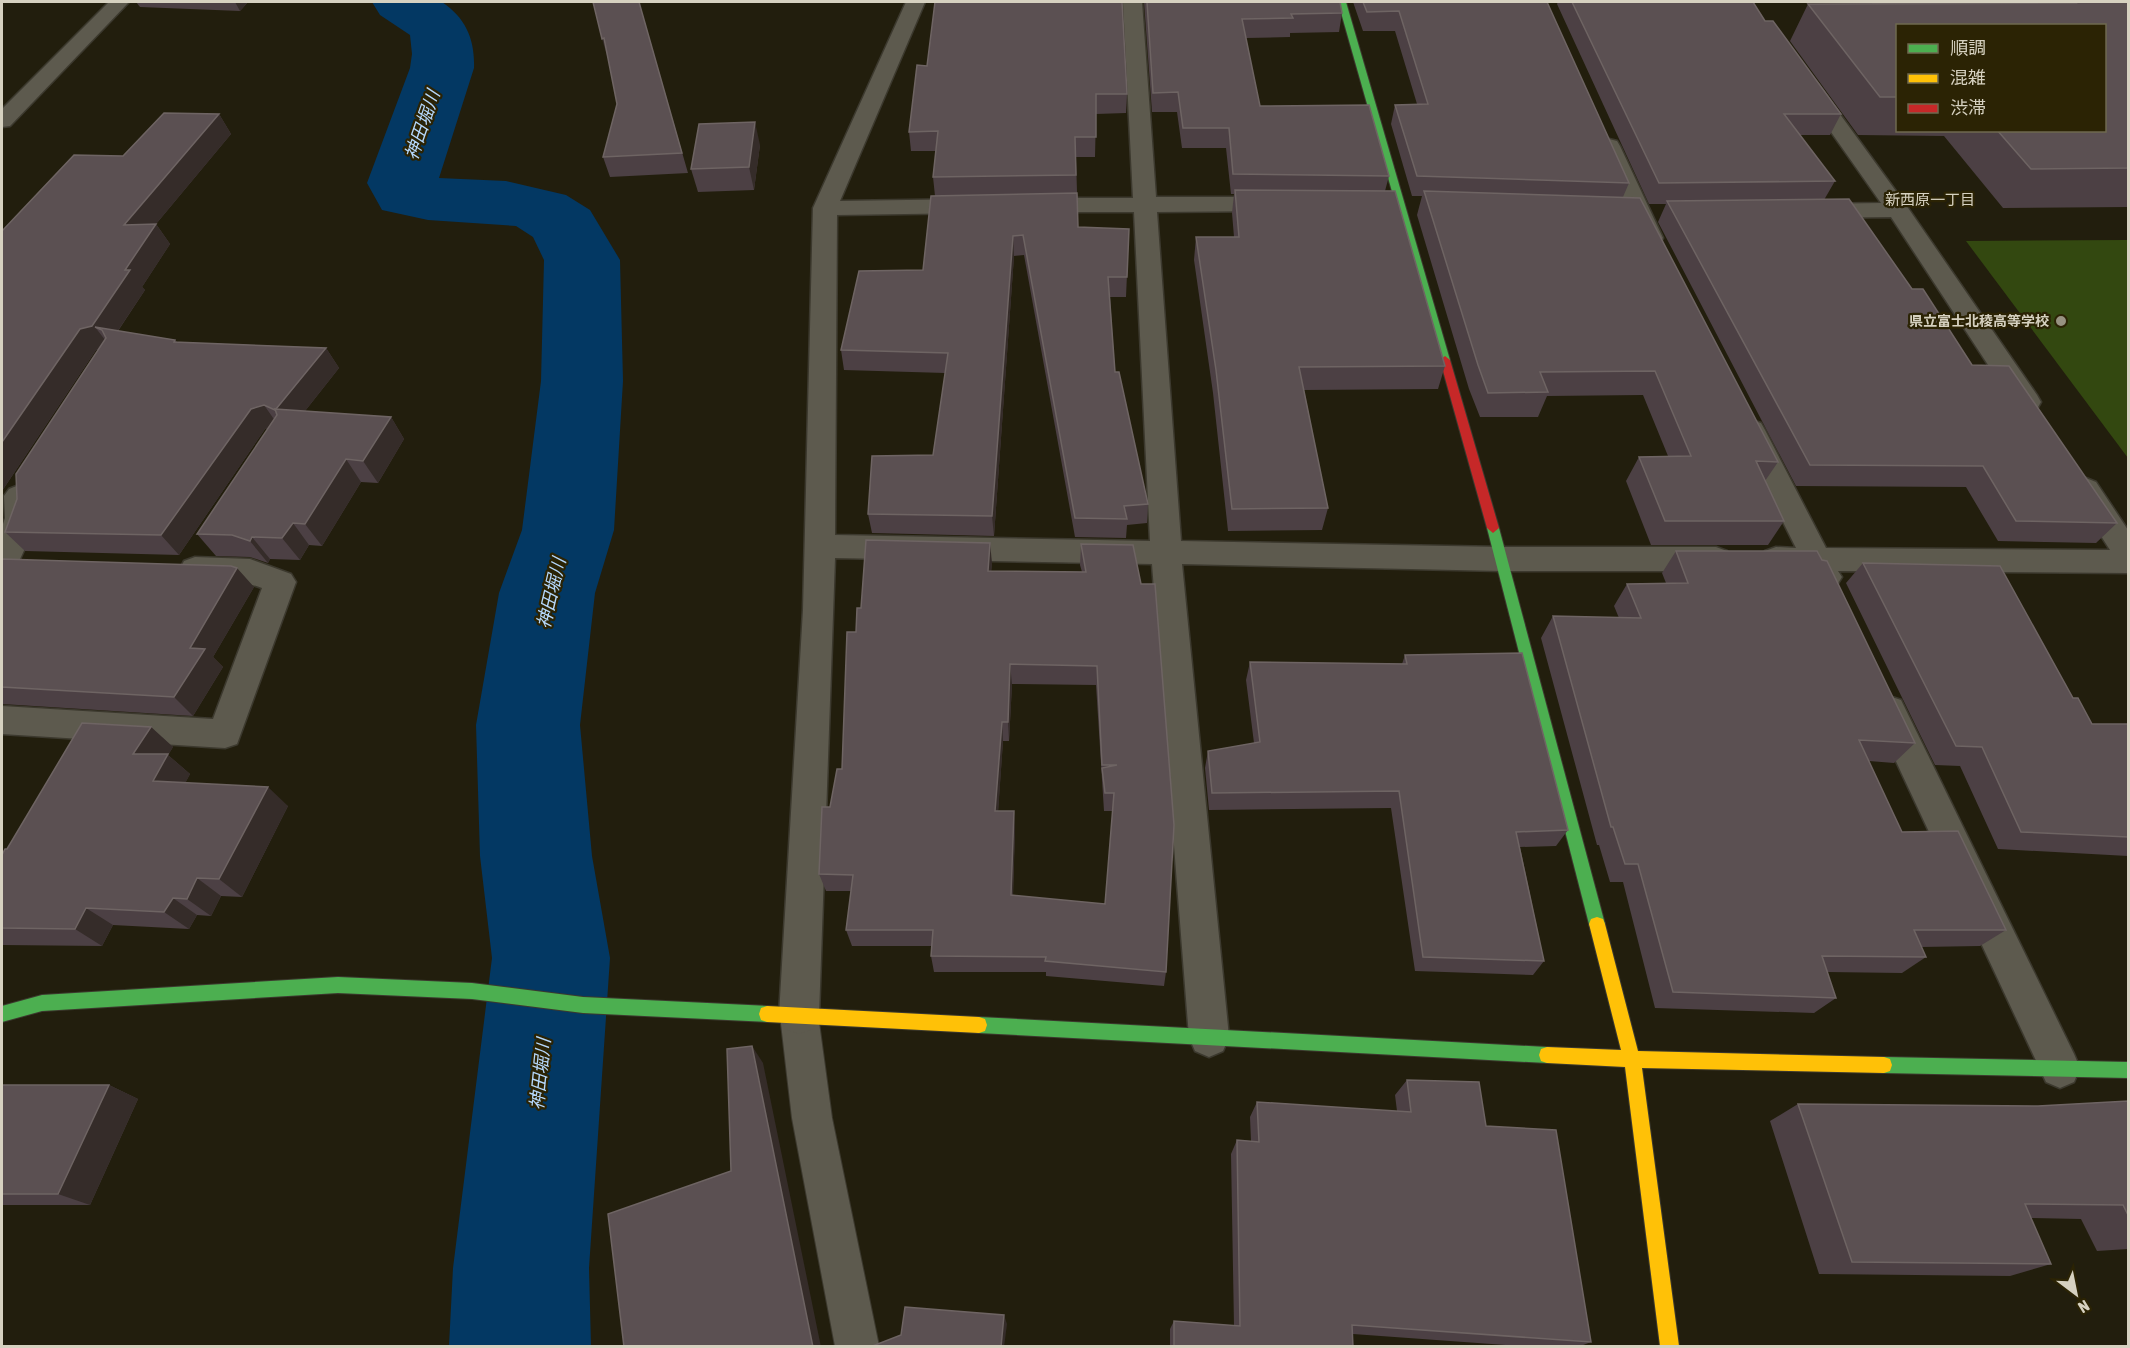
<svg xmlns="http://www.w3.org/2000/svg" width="2130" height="1348" font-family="'Asap Condensed','Noto Sans JP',sans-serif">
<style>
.green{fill:#334810}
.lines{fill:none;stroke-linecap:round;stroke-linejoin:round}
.river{fill:#033863;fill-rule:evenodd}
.lane-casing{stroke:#3c392e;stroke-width:2}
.street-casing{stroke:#3c392e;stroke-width:3}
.fast-casing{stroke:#3c392e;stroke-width:2}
.slow-casing{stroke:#3c392e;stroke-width:2}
.jam-casing{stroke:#3c392e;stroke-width:2}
.lane{fill:#5d5a4e;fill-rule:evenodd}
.street{fill:#5d5a4e;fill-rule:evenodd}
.fast{fill:#4caf50;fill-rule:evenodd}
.slow{fill:#ffc107;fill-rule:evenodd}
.jam{fill:#c62828;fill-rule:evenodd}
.wall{fill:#4c4044;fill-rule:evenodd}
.shaded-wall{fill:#352c29}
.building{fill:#5b5052;stroke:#6e6463;stroke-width:1.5;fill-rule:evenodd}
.poi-dot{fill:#979281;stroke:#2b2304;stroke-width:2}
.labels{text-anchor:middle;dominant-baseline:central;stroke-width:4.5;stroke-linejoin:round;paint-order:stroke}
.far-poi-label{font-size:14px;font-weight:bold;fill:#d6d1c0;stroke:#2b2304;text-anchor:end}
.far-neighbourhood-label{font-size:15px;fill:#d6d1c0;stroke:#2b2304}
.water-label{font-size:18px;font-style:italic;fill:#b5d8fc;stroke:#2b2304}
</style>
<rect width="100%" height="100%" fill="#221e0d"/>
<path class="green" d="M2128 240V458L1966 241Z"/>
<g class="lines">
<path class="river" d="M372 2H442C466 18 475 40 474 68L439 178 506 181 566 195 590 210 620 260 623 381 614 530 595 593 580 725 592 856 610 958 589 1268 591 1346H449L453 1268 492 958 480 856 476 725 499 593 522 530 541 381 544 260 533 237 516 226 428 220 382 210 367 183 410 68 412 54 410 35 380 15Z"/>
<g class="lane-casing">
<path id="lane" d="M799 996 812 1002 818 1015 832 1118 879 1346H835L792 1118 780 1015 786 1002Z"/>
</g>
<g class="street-casing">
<g id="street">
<path d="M109 2H129L10 126 2 127V109Z"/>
<path d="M906 2H925L840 201 975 199 983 201 987 206 983 211 975 213 837 215 835 535 1150 541 1134 212H1033L1025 210 1021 205 1025 200 1033 198H1133L1123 2H1142L1156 197H1278L1286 199 1290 204 1286 209 1278 211 1157 212 1181 541 1502 547H1716L1727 551 1731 559 1727 567 1716 571H1502L1182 564 1229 1037 1223 1051 1209 1057 1195 1051 1189 1037 1152 564 835 558 819 1015 813 1029 799 1034 785 1029 779 1015 803 610 813 208Z"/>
<path d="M1811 82 1818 84 1906 205 2037 395 2041 402 2037 409 2027 411 2017 409 1891 217 1813 218 1805 216 1801 211 1805 206 1813 204 1881 203 1800 88 1804 84Z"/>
<path d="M1609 139 1617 141 1620 146 1663 238 1660 243 1651 245 1642 243 1639 238 1598 146 1601 141Z"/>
<path d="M1751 420 1761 423 1765 430 1826 548 2110 550 2071 489 2076 482 2086 478 2096 482 2128 530V573L1838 571 1842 577 1837 585 1826 589 1815 585 1807 571H1776L1765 567 1761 559 1765 551 1776 547 1796 548 1737 430 1741 423Z"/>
<path d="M19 485 29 489C44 513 25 550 13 573L2 577V527L5 518 4 496 9 489Z"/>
<path d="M195 557 250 559 291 574 296 582 237 744 225 748 2 734V706L213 719 262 588C237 578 210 585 184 577L180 569 184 561Z"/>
<path d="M1889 696 1901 700 2074 1054 2080 1068 2074 1082 2060 1088 2046 1082 1872 710 1877 700Z"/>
</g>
</g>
<g class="fast-casing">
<g id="fast">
<path d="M1338 2H1346L1450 360 1449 363H1441L1440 360Z"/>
<path d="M1493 523 1499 528 1605 924 1603 929 1597 931 1591 929 1589 924 1487 528Z"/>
<path d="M338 977 472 983 583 997 767 1006 773 1008 775 1014 773 1020 767 1022 583 1013 472 999 338 993 42 1011 2 1022V1006L42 995Z"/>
<path d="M979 1017 1547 1047 1553 1049 1555 1055 1553 1061 1547 1063 979 1033 973 1031 971 1025 973 1019Z"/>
<path d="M1884 1057 2128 1062V1078L1884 1073 1878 1071 1876 1065 1878 1059Z"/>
</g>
</g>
<g class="slow-casing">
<g id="slow">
<path d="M1597 917 1603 919 1605 924 1638 1051 1884 1057 1890 1059 1892 1065 1890 1071 1884 1073 1642 1068 1679 1346H1660L1625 1067 1547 1063 1541 1061 1539 1055 1541 1049 1547 1047 1621 1050 1589 924 1591 919Z"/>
<path d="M767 1006 979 1017 985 1019 987 1025 985 1031 979 1033 767 1022 761 1020 759 1014 761 1008Z"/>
</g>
</g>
<g class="jam-casing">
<path id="jam" d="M1445 356 1450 360 1499 528 1493 533 1487 528 1440 360Z"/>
</g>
<use href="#lane" class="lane"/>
<use href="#street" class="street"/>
<use href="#fast" class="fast"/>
<use href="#slow" class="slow"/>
<use href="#jam" class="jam"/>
</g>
<g class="wall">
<path d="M136 2H248L240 11 140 7Z"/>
<path d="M639 2 688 173 610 177 603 157 617 104Z"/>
<path d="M1144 2H1340L1342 13 1339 32 1290 33V37L1246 38 1260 106 1389 176 1385 191 1445 366 1438 389 1304 390 1328 508 1322 530 1228 531 1213 393 1194 260 1196 237H1234L1232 213 1234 194H1231L1226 148H1182L1177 112H1152Z"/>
<path d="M1353 2H1547L1629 183 1623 197 1778 462 1765 481 1784 521 1768 545H1651L1626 481 1639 457 1668 456 1643 395 1547 396 1538 417H1480L1469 389 1417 215 1422 196H1412L1391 124 1395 105 1417 104 1395 31H1363Z"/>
<path d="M1558 2H1753L1765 21 1841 114 1830 135H1800L1835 181 1824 200 1912 289 1972 365 2117 523 2096 543 1998 541 1966 487 1796 486 1658 222 1666 204H1649L1557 4Z"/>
<path d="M2011 2H2128V207L2003 208 1944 136 1858 135 1790 41 1808 4 2012 3ZM1898 26 2104 130H1898Z"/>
<path d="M917 65 1127 94 1126 113 1096 114 1095 157H1076L1078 227 1129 229 1126 297H1110L1115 372 1148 504 1147 523 1127 525 1126 538 1075 537 1024 255 1014 256 994 536 872 533 868 514 933 455 945 373 844 370 841 350 923 270 935 196 933 177 936 151H911L909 132Z"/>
<path d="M219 114 231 134 156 224 170 244 142 287 145 290 118 331 175 340 177 342 326 348 339 368 305 411 391 417 404 439 378 483 361 482 322 546 309 545 300 560 270 559 268 563 250 557 216 556 197 534 269 428 265 429 179 555 25 551 5 532 99 349 96 350 2 491 123 156Z"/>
<path d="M760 145 754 190 698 192 691 169Z"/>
<path d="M1081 544 1166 972 1164 986 1046 976V972H934L931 956 932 946H852L846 930 851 891H826L819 874 830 807 842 769 856 632 861 608 992 563 991 571 1082 572 1080 565ZM1012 684 1096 685 1104 811H1113L1105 904 1013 896 1015 829 998 811 1003 741H1009Z"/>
<path d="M1676 551 1915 743 1894 763 1869 761 1902 832 2006 930 1980 946 1921 947 1926 957 1902 973 1827 972 1836 998 1814 1013 1655 1008 1623 882H1610L1599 845H1597L1541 638 1553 616 1619 618 1614 606 1627 584 1666 583 1662 573Z"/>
<path d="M2 559 254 587 213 657 223 667 193 716 2 704Z"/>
<path d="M1863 563 2073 698 2092 724H2128V856L1998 849 1960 766 1935 765 1846 583Z"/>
<path d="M1405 655 1568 830 1556 846 1520 847 1544 961 1533 975 1415 971 1391 808 1209 810 1205 768 1208 751 1254 743 1246 680 1250 662 1402 664Z"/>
<path d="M151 727 173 747 168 755 190 774 185 783 288 806 242 897 221 896 211 916 197 915 189 929 113 925 102 946 2 945V855Z"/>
<path d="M1407 1080 1486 1126 1591 1342 1578 1347H1533L1353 1334V1347H1170V1329L1174 1321 1234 1326 1231 1154 1237 1140 1251 1141 1250 1117 1257 1102 1397 1111 1395 1095Z"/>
<path d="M2 1085H109L138 1099 90 1205H2Z"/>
<path d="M2128 1101V1249L2097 1251 2081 1219 2031 1218 2051 1264 2010 1276 1819 1274 1770 1121 1798 1104 2038 1106Z"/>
</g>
<g class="shaded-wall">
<path d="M235 2H248L240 11Z"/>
<path d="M604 38 608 59 602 39Z"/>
<path d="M219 114 231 134 156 224 170 244 142 287 145 290 111 341 102 330 95 327 109 345 108 346 96 350 2 491V442L80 329 125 270 124 225Z"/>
<path d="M755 122 760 145 754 190 749 167Z"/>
<path d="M1013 236 1014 256 994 536 992 516Z"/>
<path d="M326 348 339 368 290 430 276 410Z"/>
<path d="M264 405 278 425 265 429 179 555 161 535 251 409Z"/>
<path d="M391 417 404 439 378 483 363 461Z"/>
<path d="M346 459 361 482 322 546 305 524Z"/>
<path d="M293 523 309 545 300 560 282 538Z"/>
<path d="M252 537 270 559 268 563 250 541Z"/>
<path d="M990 543 992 563 990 591 988 571Z"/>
<path d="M237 568 254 587 213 657 223 667 193 716 174 697 190 648Z"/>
<path d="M1010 664 1012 684 1009 741 1008 722Z"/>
<path d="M1002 722 1003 741 997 829 995 811Z"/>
<path d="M151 727 173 747 168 755 190 774 176 801 153 781 133 754Z"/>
<path d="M268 787 288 806 242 897 219 879Z"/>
<path d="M1014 811 1015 829 1012 912 1011 895Z"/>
<path d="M197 878 221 896 211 916 187 899Z"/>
<path d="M173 898 197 915 189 929 164 912Z"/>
<path d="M86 908 113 925 102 946 75 929Z"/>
<path d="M752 1046 763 1063 821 1347H813Z"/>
<path d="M109 1085 138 1099 90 1205 58 1194Z"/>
<path d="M1004 1315 1007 1324 1004 1347H1001Z"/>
</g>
<g class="building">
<path d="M593 2H639L682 153 603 157 617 104 604 38 602 39Z"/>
<path d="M935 2H1122L1127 94H1096V137H1075L1076 175 933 177 938 131 909 132 917 65 927 66Z"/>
<path d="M1147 2H1340L1342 13 1291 14 1293 18 1242 19 1260 106 1369 105 1389 176 1233 174 1229 128H1183L1178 92 1153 93Z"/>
<path d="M1363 2H1547L1629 183 1417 176 1395 105 1428 104 1399 11 1367 12Z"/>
<path d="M1572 2H1753L1765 21H1773L1841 114H1784L1835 181 1659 183Z"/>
<path d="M2075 2H2128V168L2031 169 1997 130H2104V26H1898V97H1880L1808 4 2076 3Z"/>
<path d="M164 113 219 114 124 225 156 224 125 270H130L92 326 80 329 2 442V231L74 155 123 156Z"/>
<path d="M755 122 749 167 691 169 699 124Z"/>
<path d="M1235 190 1395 191 1445 366 1299 367 1328 508 1232 509 1216 370 1196 237H1239Z"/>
<path d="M1424 191 1640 198 1778 462 1756 461 1784 521H1665L1639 457 1691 456 1655 371 1540 372 1548 392 1488 393 1478 365Z"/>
<path d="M1077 193 1078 227 1129 229 1127 277H1108L1115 372H1119L1148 504 1124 506 1127 519 1075 518 1023 235 1013 236 992 516 868 514 872 456 933 455 948 353 841 350 859 271 923 270 931 196Z"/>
<path d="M1849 199 1912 289H1923L1972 365 2009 366 2117 523 2016 521 1983 466 1810 465 1667 201Z"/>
<path d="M95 327 175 340 174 342 326 348 276 409H275V410L264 405 251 409 161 535 5 532 17 499 16 474 106 338 102 330Z"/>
<path d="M275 409 391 417 363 461 346 459 305 524 293 523 282 538 252 537 250 541 232 535 197 534 277 415Z"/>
<path d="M866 540 990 543 988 571 1086 572 1081 544 1133 545 1141 584H1155L1174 825 1166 972 1045 961 1046 957 931 956 933 930H846L853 875 819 874 822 807H830L837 769H842L847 632H856L857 608H861ZM1010 664 1097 666 1102 765H1117L1102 768 1105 793H1114L1105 904 1011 895 1014 811H995L1002 722H1008Z"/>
<path d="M1676 551H1817L1822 560 1827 561 1915 743 1859 740 1902 832 1958 831 2006 930H1914L1926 957 1822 956 1836 998 1673 992 1638 864H1625L1613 827H1611L1553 616 1641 618 1627 584 1688 583Z"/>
<path d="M2 559 231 566 237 568 190 648 205 649 174 697 2 687Z"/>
<path d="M1863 563 2000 566 2073 698H2078L2092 724H2128V837L2021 832 1982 747 1956 746Z"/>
<path d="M1522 653 1568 830 1516 832 1544 961 1423 957 1399 791 1212 793 1208 751 1260 742 1250 662 1407 664 1405 655Z"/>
<path d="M82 723 151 727 133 754H168L153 781 268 787 219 879 197 878 187 899 173 898 164 912 86 908 75 929 2 928V855L5 849H7Z"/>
<path d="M752 1046 813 1347H624L608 1214 731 1171 727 1049Z"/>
<path d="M1407 1080 1479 1082 1486 1126 1556 1130 1591 1342 1352 1325 1353 1347H1174V1321L1240 1326 1237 1140 1259 1142 1257 1102 1411 1112Z"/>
<path d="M2 1085H109L58 1194H2Z"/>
<path d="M2128 1101V1215L2123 1205 2025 1204 2051 1264 1852 1262 1798 1104 2038 1106Z"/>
<path d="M905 1307 1004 1315 1001 1347H870L901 1335Z"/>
</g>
<circle class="poi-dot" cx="2061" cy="321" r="6"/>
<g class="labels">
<g class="far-poi-label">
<text x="2049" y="321">県立富士北稜高等学校</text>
</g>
<g class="far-neighbourhood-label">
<text x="1930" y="199">新西原一丁目</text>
</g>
<g class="water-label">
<text transform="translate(422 125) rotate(-71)">神田堀川</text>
<text transform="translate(551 593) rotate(-77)">神田堀川</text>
<text transform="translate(540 1074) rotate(-84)">神田堀川</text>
</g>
</g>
<rect width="2130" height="1348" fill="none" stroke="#d6d1c0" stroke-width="6"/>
<rect x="1896" y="24" width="210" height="108" fill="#2b2304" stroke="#6f694f" stroke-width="1.5"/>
<rect x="1908" y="44" width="30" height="9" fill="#4caf50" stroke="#6f694f" stroke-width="1.5"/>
<text x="1950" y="54" font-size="18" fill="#d6d1c0">順調</text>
<rect x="1908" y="74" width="30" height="9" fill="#ffc107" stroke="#6f694f" stroke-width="1.5"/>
<text x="1950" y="84" font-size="18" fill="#d6d1c0">混雑</text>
<rect x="1908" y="104" width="30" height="9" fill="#c62828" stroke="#6f694f" stroke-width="1.5"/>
<text x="1950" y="114" font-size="18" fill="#d6d1c0">渋滞</text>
<g transform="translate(2076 1294) rotate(148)" stroke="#2b2304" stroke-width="4.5" paint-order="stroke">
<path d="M0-4.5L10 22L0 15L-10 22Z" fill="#d6d1c0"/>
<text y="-9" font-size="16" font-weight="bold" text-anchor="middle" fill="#d6d1c0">N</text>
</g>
</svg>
